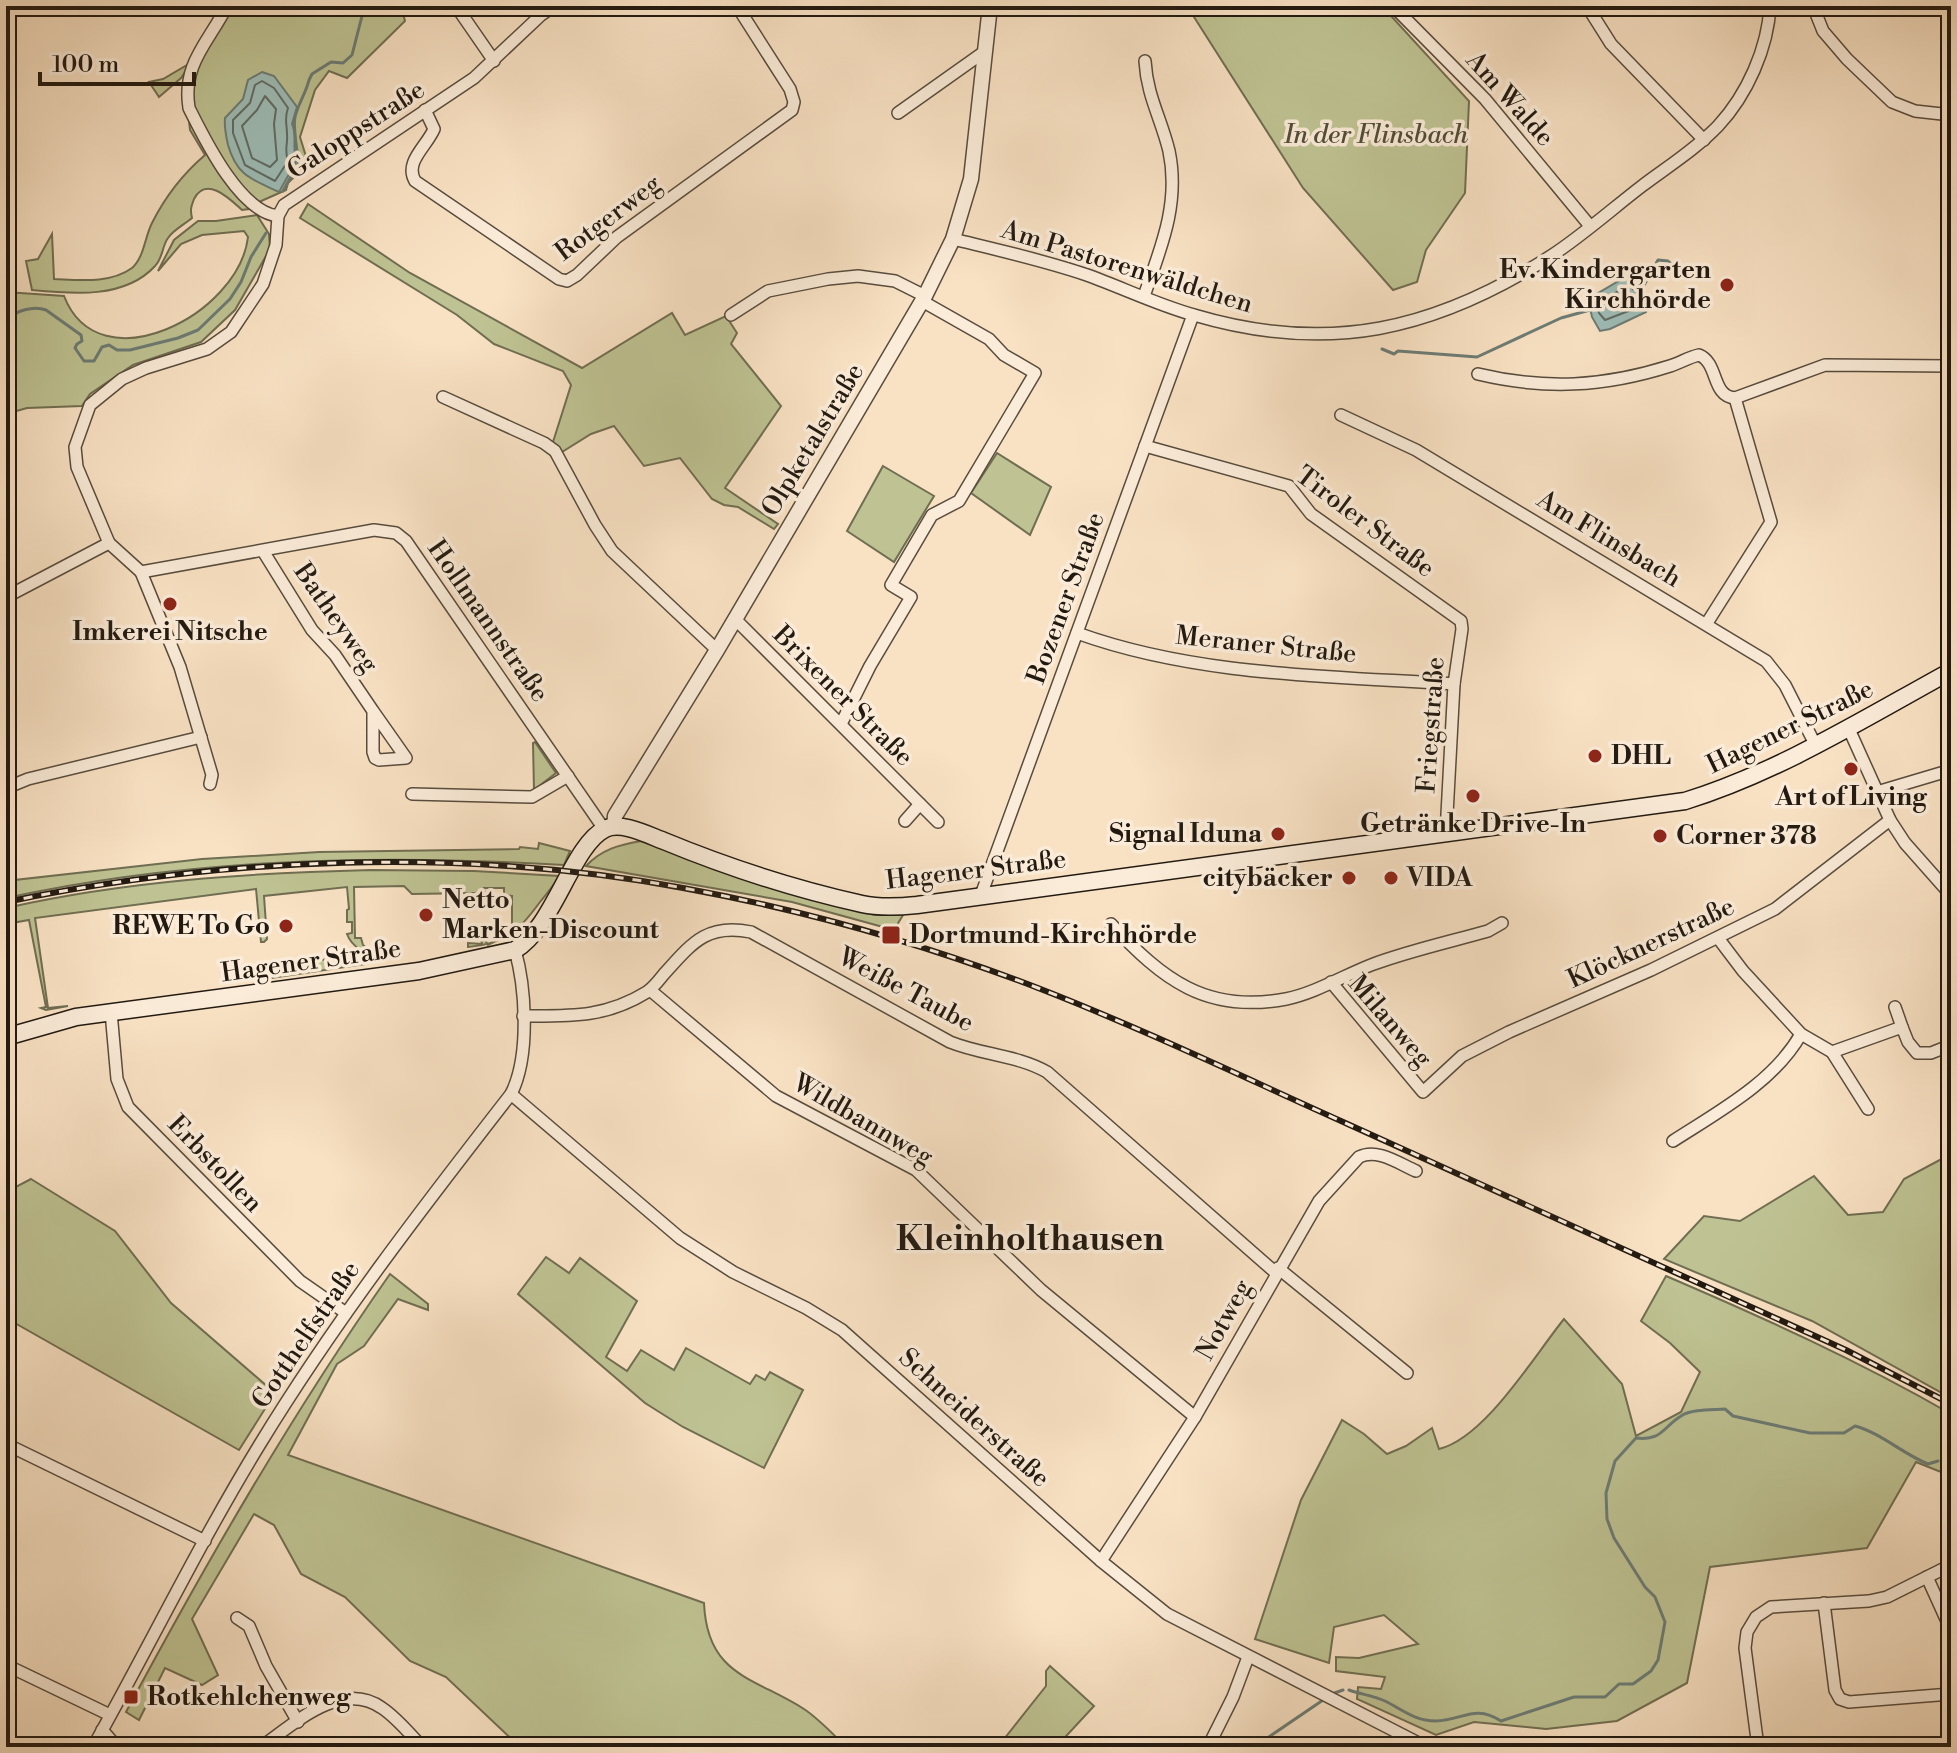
<svg xmlns="http://www.w3.org/2000/svg" width="1957" height="1753" font-family="'Libre Bodoni',serif">
<style>
.green{fill:#bfc393;stroke:#706e52;stroke-width:2}
.water{fill:#9ebdb7;stroke:#6c7c75;stroke-width:2}
.lines{fill:none;stroke-linecap:round;stroke-linejoin:round}
.shore{stroke:#606c64;stroke-width:2}
.stream{stroke:#6c7c75;stroke-width:3}
.minor-casing{stroke:#584c3e;stroke-width:14}
.tertiary-casing{stroke:#584c3e;stroke-width:17}
.secondary-casing{stroke:#221a11;stroke-width:19}
.minor{stroke:#fbecd9;stroke-width:11}
.tertiary{stroke:#fbecd9;stroke-width:14}
.secondary{stroke:#fbecd9;stroke-width:16}
.rail-casing{stroke:#221a11;stroke-width:6}
.rail{stroke:#fbecd9;stroke-width:3;stroke-dasharray:9;stroke-linecap:butt}
.poi-dot{fill:#8f2418;stroke:#fbecd9;stroke-width:3}
.labels{text-anchor:middle;dominant-baseline:central;stroke-width:7;stroke-linejoin:round;paint-order:stroke}
.street-label{font-size:26px;fill:#221a11;stroke:#fbecd9}
.park-label{font-size:26px;font-style:italic;fill:#514d38;stroke:#fbecd9}
.poi-label{font-size:26px;font-weight:bold;fill:#221a11;stroke:#fbecd9;text-anchor:start}
.district-label{font-size:34px;font-weight:bold;fill:#221a11;stroke:#fbecd9}
</style>
<rect width="100%" height="100%" fill="#f9e2c4"/>
<filter id="stains"><feTurbulence type="fractalNoise" baseFrequency=".0025" numOctaves="4"/><feColorMatrix values="0 0 0 0 .2 0 0 0 0 .09 0 0 0 0 .02 0 0 0 .5 -.17"/></filter>
<radialGradient id="worn" r=".72"><stop offset=".6" stop-color="#630" stop-opacity="0"/><stop offset="1" stop-color="#630" stop-opacity=".3"/></radialGradient>
<g class="green">
<path d="M226 6H401L405 21 347 78 329 71 315 90 300 137 308 163 288 183 286 190 259 202 232 178 189 108 191 68Z"/>
<path d="M1187 6H1382L1469 101 1465 193 1426 250 1417 282 1393 290 1303 188Z"/>
<path d="M192 62 181 78 159 97 149 82 163 79Z"/>
<path d="M189 121 250 207 249 209 242 210C230 199 206 175 194 199 191 207 190 210 192 218 185 224 173 230 168 238 162 246 163 258 155 266 125 299 73 294 32 290L26 261 38 259 52 234 54 279C79 280 110 284 132 268 144 258 145 236 152 223 165 197 184 173 205 155L190 130Z"/>
<path d="M308 204 410 273 582 368 672 313 685 335 726 316 737 333 731 344 781 406 725 488 778 524 774 529 738 507 724 505 712 499 680 458 644 466 614 426 591 434 562 452 553 442 571 385 563 371 494 344 457 315 300 218Z"/>
<path d="M257 215 269 234 270 249 235 310 201 342 133 365 90 394 82 406 27 408 6 414V292L64 296C99 386 239 315 248 237L244 231 202 235 181 244 158 271 174 240 198 221H216Z"/>
<path d="M997 453 1051 487 1030 535 971 493Z"/>
<path d="M883 466 934 496 894 562 847 531Z"/>
<path d="M535 742 556 773 534 790 533 743Z"/>
<path d="M641 841 750 881 874 915H903L894 930 792 902 586 866C602 849 619 845 641 841Z"/>
<path d="M539 843 570 851 564 865C377 854 189 858 6 898V881L202 859 319 852 519 849 520 847 538 849Z"/>
<path d="M371 870 474 871 559 876C554 886 547 893 540 902 518 932 507 943 468 947V943L482 944 481 939 484 938 488 945 504 937 502 930 512 929V896L504 895V888H484L485 895 476 896 475 893 412 894 404 886 354 887 355 938H361L363 945 384 961H381C368 955 352 948 347 934L352 933V922H347V910L349 909 347 887 264 896 267 939 264 942H261L256 889 35 918 48 1008 68 1006 46 1010 41 1008 46 1007 29 920 6 924V908C126 881 248 873 371 870Z"/>
<path d="M343 957 358 959 366 964 258 980 264 971 272 967Z"/>
<path d="M1951 1154V1398L1812 1321 1664 1259 1704 1216 1740 1221 1814 1176 1848 1215 1883 1212 1904 1179Z"/>
<path d="M31 1179 115 1231 171 1303 275 1393 239 1450 6 1318V1192Z"/>
<path d="M546 1257 569 1273 580 1258 637 1301 606 1357 627 1371 641 1350 674 1370 686 1348 750 1384 756 1375 765 1380 770 1372 803 1390 764 1468 683 1427 645 1403 518 1294Z"/>
<path d="M390 1274 428 1304V1310L398 1299 364 1346 337 1364 288 1455 704 1603C707 1676 754 1677 804 1709 819 1719 833 1734 846 1747H520L446 1677 410 1661 345 1597 301 1574 274 1525 254 1514 192 1619 218 1675 202 1685 165 1668 139 1720 126 1712C207 1561 292 1414 390 1274Z"/>
<path d="M1666 1276C1764 1318 1859 1361 1951 1414V1476L1916 1462 1867 1548 1710 1567 1687 1683 1617 1721 1546 1729 1474 1722 1436 1735 1357 1699 1358 1687 1381 1689 1385 1677 1336 1671V1657L1359 1658 1418 1644 1384 1615 1334 1627 1329 1663 1255 1639 1301 1500 1342 1420 1364 1434 1387 1454 1406 1446 1432 1428 1439 1449C1485 1438 1534 1356 1564 1319L1622 1384 1636 1436 1681 1412 1700 1372 1670 1343 1641 1321Z"/>
<path d="M1050 1666 1094 1706 1056 1747H992L1004 1739 1046 1686V1671Z"/>
</g>
<g class="water">
<path d="M262 72 274 76 297 107 292 124C298 136 291 147 297 160L279 192C251 179 237 176 228 145 226 136 224 127 225 118L243 99 248 80Z"/>
<path d="M1629 275C1645 283 1649 296 1646 312L1610 329 1600 331 1592 317 1588 299Z"/>
</g>
<g class="lines">
<g class="shore">
<path d="M262 81 274 88 288 108C284 119 287 124 287 134 288 145 284 149 288 161L275 181 245 165 233 133V120L250 103 255 85Z"/>
<path d="M265 96 276 109 274 124 277 160 270 167 252 158 242 126 257 110Z"/>
<path d="M1629 285 1639 295V307L1605 320 1599 313 1597 303Z"/>
</g>
<g class="stream">
<path d="M283 191 299 162C297 153 293 125 295 117 298 104 306 93 309 80L312 74 331 62 343 63 352 55 362 16 371 11 374 6"/>
<path d="M1643 287 1658 260 1668 261 1678 270"/>
<path d="M6 320C16 311 33 305 46 310L81 335 82 341 77 344 75 348 84 361H94L102 347 109 345 117 350H130L178 338 198 330 230 299 241 282 251 257 266 233"/>
<path d="M1382 349 1394 354 1398 351 1477 357 1561 318 1590 310"/>
<path d="M1349 1690C1360 1694 1374 1696 1385 1701 1403 1710 1415 1721 1436 1721 1463 1720 1475 1704 1501 1721L1574 1697H1605L1619 1684H1633L1651 1671 1658 1660 1665 1622 1655 1597 1645 1587 1614 1538 1607 1519 1606 1493 1615 1461 1636 1438C1662 1441 1662 1428 1681 1416 1692 1409 1712 1410 1725 1409L1733 1416 1810 1433H1844L1855 1426C1881 1433 1903 1454 1928 1464L1938 1461"/>
<path d="M1332 1694 1343 1690"/>
<path d="M1254 1747 1326 1698"/>
</g>
<g class="minor-casing">
<g id="minor">
<path d="M227 6C208 43 182 64 189 108 205 140 240 212 278 216"/>
<path d="M456 6 494 61"/>
<path d="M1393 6 1485 99 1590 226"/>
<path d="M1587 6 1611 44 1704 140"/>
<path d="M1813 6 1823 31 1847 59 1892 102 1915 111 1951 115"/>
<path d="M425 110 434 129C427 146 404 162 415 181L559 279 567 281 577 275 617 237 792 110 794 102 790 89 737 6"/>
<path d="M898 113 984 52"/>
<path d="M953 239C998 250 1043 260 1087 275 1123 288 1158 305 1194 315 1329 355 1435 330 1551 256 1583 235 1612 209 1642 186 1667 167 1696 149 1718 126 1747 95 1768 48 1770 6"/>
<path d="M1144 296C1161 248 1180 203 1169 151 1161 118 1147 96 1145 61"/>
<path d="M731 315 768 291 828 279 858 276 895 281 925 296"/>
<path d="M1478 374C1545 390 1604 387 1670 366 1680 363 1689 357 1699 355 1719 363 1711 396 1735 398"/>
<path d="M443 397 544 443 555 451 595 525 612 551 717 650"/>
<path d="M1735 398 1825 365 1951 366"/>
<path d="M1341 415 1416 450 1766 661 1785 685 1815 744"/>
<path d="M1145 446 1289 486 1311 514 1461 621 1462 629 1454 684 1446 833"/>
<path d="M1951 520 1949 536 1951 569"/>
<path d="M109 543 141 572 374 530 396 533 406 541 604 829"/>
<path d="M263 551 312 630 335 655 373 711V752L375 758 379 760 406 758 373 711"/>
<path d="M141 572 180 667 212 775 210 784"/>
<path d="M6 597 109 543 77 467 75 447 90 405 122 379 146 368 207 349 231 332 263 284 276 245 278 216 284 205 474 78 541 15 554 6"/>
<path d="M735 619 938 822"/>
<path d="M1707 623 1771 522 1735 398"/>
<path d="M1077 633C1196 676 1328 676 1454 684"/>
<path d="M841 724 870 666 911 597 891 585 932 515 959 501 1035 373 1004 355 989 339 922 301"/>
<path d="M1848 727 1890 820 1905 843 1951 895"/>
<path d="M6 788 28 779 201 737"/>
<path d="M1877 792 1951 770"/>
<path d="M412 794 532 797 568 776"/>
<path d="M905 821 920 804"/>
<path d="M981 895 1193 315"/>
<path d="M1111 924C1162 979 1206 1014 1286 999 1315 993 1343 976 1371 965 1408 951 1449 942 1488 931L1502 923"/>
<path d="M1718 938 1743 971 1801 1034 1832 1052 1868 1109"/>
<path d="M1331 982 1423 1092 1462 1056 1509 1032 1651 970 1775 909 1890 820"/>
<path d="M650 990 776 1096 916 1170 1041 1290 1195 1417"/>
<path d="M1895 1007 1902 1027"/>
<path d="M111 1012 117 1079 128 1107 300 1281 346 1313"/>
<path d="M523 1016C570 1016 605 1018 647 992 654 987 659 980 664 974 692 943 707 923 751 932L950 1042C982 1055 1017 1055 1047 1072L1276 1273"/>
<path d="M1832 1052 1902 1027 1908 1042 1917 1053H1931L1951 1045"/>
<path d="M511 1094 680 1238 733 1272 806 1308 842 1330 1101 1561 1167 1614 1426 1747"/>
<path d="M1673 1141C1718 1112 1774 1082 1801 1034"/>
<path d="M1278 1268 1407 1373"/>
<path d="M6 1444 205 1541"/>
<path d="M1101 1561 1195 1417 1319 1201 1359 1157C1377 1148 1398 1163 1416 1171"/>
<path d="M1927 1577 1951 1630"/>
<path d="M1824 1603 1835 1690 1840 1699 1849 1702 1951 1694"/>
<path d="M237 1618 249 1626 266 1666 298 1722"/>
<path d="M6 1665 110 1715"/>
<path d="M102 1730 117 1747"/>
<path d="M93 1747C149 1647 200 1542 260 1444 335 1321 423 1207 511 1094 530 1057 526 989 515 950"/>
<path d="M261 1747C294 1724 341 1679 382 1708 397 1718 410 1734 422 1747"/>
<path d="M1208 1747 1233 1697 1248 1657"/>
<path d="M1758 1747 1745 1648 1747 1632 1756 1617 1771 1607 1869 1601 1887 1597 1951 1565"/>
</g>
</g>
<g class="tertiary-casing">
<path id="tertiary" d="M614 826 615 816 717 650 925 296 953 239 971 179 990 6"/>
</g>
<g class="secondary-casing">
<path id="secondary" d="M6 1037 76 1017 419 971 515 950C554 927 572 845 605 829 621 821 648 835 664 841 727 867 795 889 862 904 880 908 898 907 917 905L1685 801C1779 772 1865 718 1951 671"/>
</g>
<use href="#minor" class="minor"/>
<use href="#tertiary" class="tertiary"/>
<use href="#secondary" class="secondary"/>
<g class="rail-casing">
<path id="rail" d="M6 902C223 857 464 847 683 888 804 910 924 944 1038 988 1141 1028 1241 1076 1341 1121 1510 1197 1678 1274 1846 1350L1951 1404"/>
</g>
<use href="#rail" class="rail"/>
</g>
<g class="poi-dot">
<circle cx="1727" cy="285" r="8"/>
<circle cx="170" cy="604" r="8"/>
<circle cx="1595" cy="756" r="8"/>
<circle cx="1851" cy="769" r="8"/>
<circle cx="1473" cy="796" r="8"/>
<circle cx="1278" cy="834" r="8"/>
<circle cx="1660" cy="836" r="8"/>
<circle cx="1349" cy="878" r="8"/>
<circle cx="1391" cy="878" r="8"/>
<circle cx="426" cy="915" r="8"/>
<circle cx="286" cy="926" r="8"/>
<rect x="881" y="925" width="20" height="20" rx="4"/>
<rect x="123" y="1689" width="16" height="16" rx="4"/>
</g>
<g class="labels">
<g class="street-label">
<text transform="translate(1510 99) rotate(48)">Am Walde</text>
<text transform="translate(356 130) rotate(-33)">Galoppstraße</text>
<text transform="translate(608 218) rotate(-37)">Rotgerweg</text>
<text transform="translate(1127 267) rotate(17)">Am Pastorenwäldchen</text>
<text transform="translate(813 440) rotate(-59)">Olpketalstraße</text>
<text transform="translate(1365 522) rotate(37)">Tiroler Straße</text>
<text transform="translate(1609 539) rotate(31)">Am Flinsbach</text>
<text transform="translate(1066 598) rotate(-70)">Bozener Straße</text>
<text transform="translate(336 618) rotate(55)">Batheyweg</text>
<text transform="translate(488 621) rotate(55)">Hollmannstraße</text>
<text transform="translate(1266 645) rotate(6)">Meraner Straße</text>
<text transform="translate(843 696) rotate(45)">Brixener Straße</text>
<text transform="translate(1431 725) rotate(-86)">Friegstraße</text>
<text transform="translate(1790 727) rotate(-26)">Hagener Straße</text>
<text transform="translate(976 870) rotate(-7)">Hagener Straße</text>
<text transform="translate(1651 943) rotate(-25)">Klöcknerstraße</text>
<text transform="translate(311 961) rotate(-8)">Hagener Straße</text>
<text transform="translate(906 990) rotate(28)">Weiße Taube</text>
<text transform="translate(1390 1021) rotate(49)">Milanweg</text>
<text transform="translate(863 1120) rotate(30)">Wildbannweg</text>
<text transform="translate(215 1164) rotate(46)">Erbstollen</text>
<text transform="translate(1224 1320) rotate(-61)">Notweg</text>
<text transform="translate(306 1335) rotate(-56)">Gotthelfstraße</text>
<text transform="translate(974 1418) rotate(42)">Schneiderstraße</text>
</g>
<g class="park-label">
<text x="1376" y="135">In der Flinsbach</text>
</g>
<g class="poi-label">
<text x="1711" y="270" text-anchor="end">Ev. Kindergarten<tspan x="1711" dy="30">Kirchhörde</tspan></text>
<text x="170" y="632" text-anchor="middle">Imkerei Nitsche</text>
<text x="1611" y="756">DHL</text>
<text x="1851" y="797" text-anchor="middle">Art of Living</text>
<text x="1473" y="824" text-anchor="middle">Getränke Drive-In</text>
<text x="1262" y="834" text-anchor="end">Signal Iduna</text>
<text x="1676" y="836">Corner 378</text>
<text x="1333" y="878" text-anchor="end">citybäcker</text>
<text x="1407" y="878">VIDA</text>
<text x="442" y="900">Netto<tspan x="442" dy="30">Marken-Discount</tspan></text>
<text x="270" y="926" text-anchor="end">REWE To Go</text>
<text x="909" y="935">Dortmund-Kirchhörde</text>
<text x="147" y="1697">Rotkehlchenweg</text>
</g>
<g class="district-label">
<text x="1030" y="1240">Kleinholthausen</text>
</g>
</g>
<rect width="1957" height="1753" fill="none" stroke="#f9e2c4" stroke-width="32"/>
<rect x="8" y="8" width="1941" height="1737" fill="none" stroke="#221a11" stroke-width="4"/>
<rect x="16" y="16" width="1925" height="1721" fill="none" stroke="#221a11" stroke-width="2"/>
<path d="M40 72v12h154v-12" fill="none" stroke="#221a11" stroke-width="4"/>
<text x="52" y="72" font-size="24" fill="#221a11" stroke="#fbecd9" stroke-width="6" paint-order="stroke">100 m</text>
<rect width="100%" height="100%" filter="url(#stains)"/>
<rect width="100%" height="100%" fill="url(#worn)"/>
</svg>
